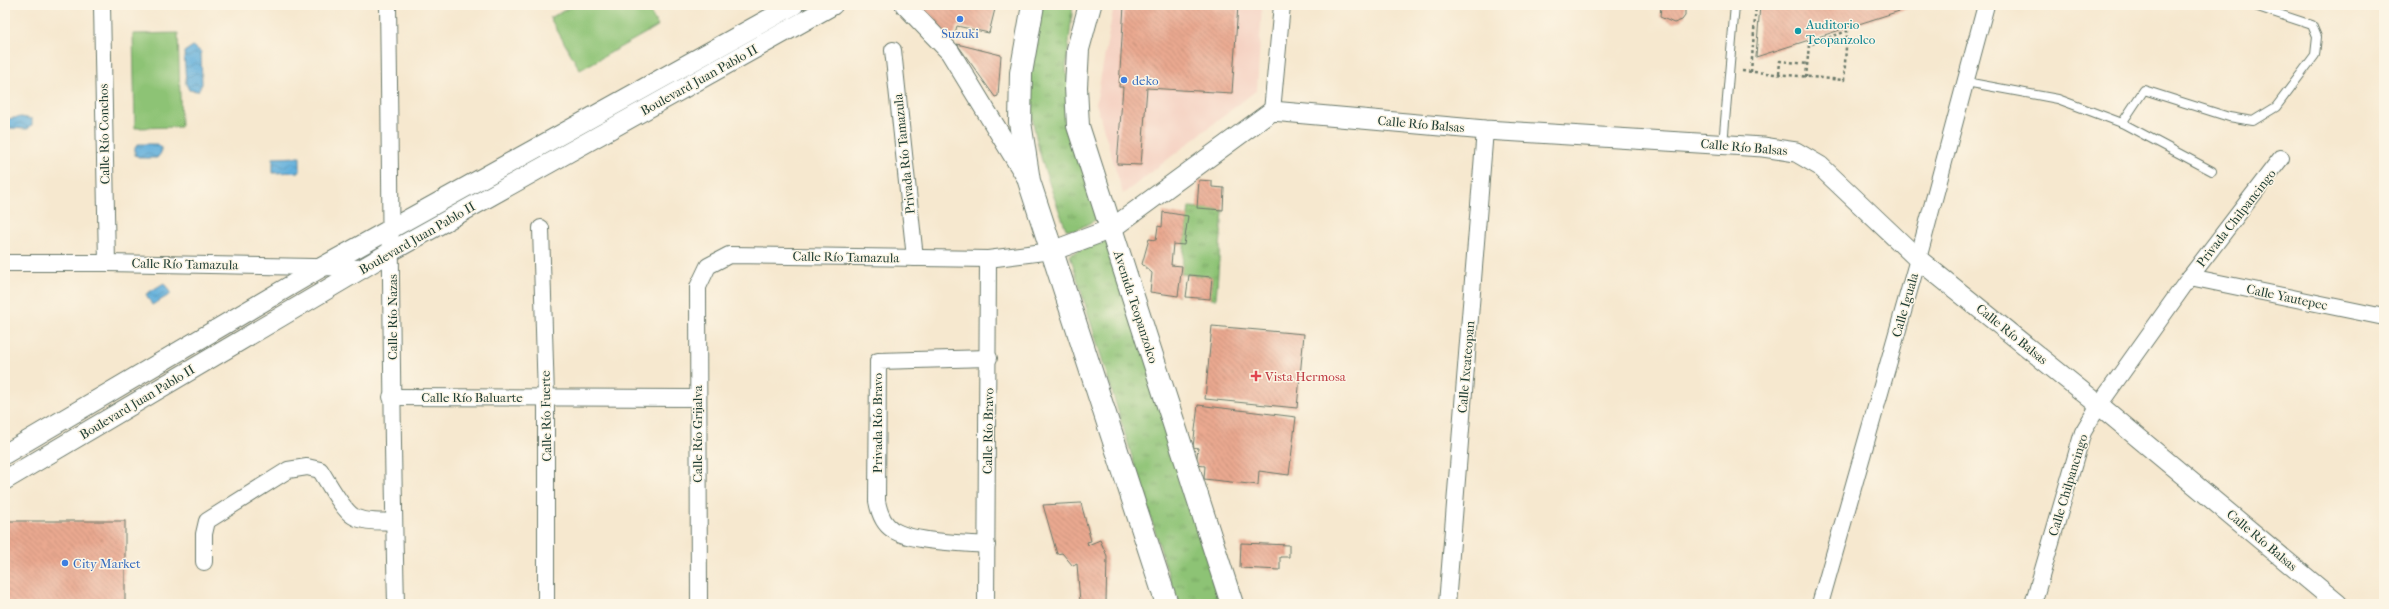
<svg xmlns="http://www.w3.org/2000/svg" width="2389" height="609" font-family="'IM FELL French Canon',serif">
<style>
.built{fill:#f5d2c3}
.grass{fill:url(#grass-tufts);stroke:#568054}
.park{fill:#8dc375;stroke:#568054}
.water{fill:url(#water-waves);stroke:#417688}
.building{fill:url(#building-back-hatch)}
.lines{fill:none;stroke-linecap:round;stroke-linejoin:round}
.service-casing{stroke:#6a796a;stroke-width:10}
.minor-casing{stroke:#6a796a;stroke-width:18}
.tertiary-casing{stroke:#6a796a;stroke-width:21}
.secondary-casing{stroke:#6a796a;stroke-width:24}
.path{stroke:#6a796a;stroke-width:2.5;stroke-dasharray:3 3;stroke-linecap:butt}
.service{stroke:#fff;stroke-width:8}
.minor{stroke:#fff;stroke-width:16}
.tertiary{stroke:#fff;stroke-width:19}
.secondary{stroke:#fff;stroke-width:22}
.shop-dot{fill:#3f7fe0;stroke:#fcf5e5;stroke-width:1.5}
.culture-dot{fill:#0f9aa8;stroke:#fcf5e5;stroke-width:1.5}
.health-dot{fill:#e0444e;stroke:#fcf5e5;stroke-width:1.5}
.labels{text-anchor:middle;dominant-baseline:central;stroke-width:3;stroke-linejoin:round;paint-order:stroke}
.culture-label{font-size:13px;fill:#0d838f;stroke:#fcf5e5;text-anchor:start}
.shop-label{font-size:13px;fill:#366cbe;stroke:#fcf5e5;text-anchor:start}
.street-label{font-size:13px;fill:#1f3d34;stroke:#fcf5e5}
.health-label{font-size:13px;fill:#be3a42;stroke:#fcf5e5;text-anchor:start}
</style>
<defs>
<pattern id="grass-tufts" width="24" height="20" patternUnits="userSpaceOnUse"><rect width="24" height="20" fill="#8dc375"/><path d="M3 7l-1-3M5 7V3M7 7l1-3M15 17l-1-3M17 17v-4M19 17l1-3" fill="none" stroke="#73a061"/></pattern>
<pattern id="water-waves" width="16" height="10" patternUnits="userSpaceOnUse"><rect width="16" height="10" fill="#63b0dc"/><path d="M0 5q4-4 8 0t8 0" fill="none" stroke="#5190b3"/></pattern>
<pattern id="building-back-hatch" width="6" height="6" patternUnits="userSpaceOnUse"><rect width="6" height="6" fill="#eaa990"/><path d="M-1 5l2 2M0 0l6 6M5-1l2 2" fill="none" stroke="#bd8b76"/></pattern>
</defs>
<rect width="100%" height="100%" fill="#fcf5e5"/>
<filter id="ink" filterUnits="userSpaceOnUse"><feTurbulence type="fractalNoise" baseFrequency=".025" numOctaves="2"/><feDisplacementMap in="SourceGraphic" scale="8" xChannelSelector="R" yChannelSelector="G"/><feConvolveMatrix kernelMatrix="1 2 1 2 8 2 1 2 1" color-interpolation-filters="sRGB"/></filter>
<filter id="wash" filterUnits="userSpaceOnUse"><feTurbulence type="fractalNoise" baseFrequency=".012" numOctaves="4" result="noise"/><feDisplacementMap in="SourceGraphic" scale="16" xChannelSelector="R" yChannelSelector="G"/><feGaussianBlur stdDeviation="0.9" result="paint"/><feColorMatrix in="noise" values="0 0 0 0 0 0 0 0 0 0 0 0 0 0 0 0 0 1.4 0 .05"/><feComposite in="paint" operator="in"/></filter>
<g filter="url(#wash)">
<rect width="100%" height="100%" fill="#f6e8cf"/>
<path class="built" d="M1114 5H1262L1257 90 1123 194 1096 103Z"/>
<g class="grass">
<path d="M1042 5H1073L1066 70 1099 218 1075 231 1066 229C1045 173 1026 126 1031 66 1033 45 1038 25 1042 5Z"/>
<path d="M1189 207 1223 210 1216 299H1210L1212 277 1181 274Z"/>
<path d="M1108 235 1224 604H1178L1172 587 1070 255Z"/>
</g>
<g class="park">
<path d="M574 5H646L658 26 580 70 550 18Z"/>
<path d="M178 33 181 127 135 128 133 34Z"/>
</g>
<g class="water">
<path d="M193 46 201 52 202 84 198 91 189 90 186 84 184 52Z"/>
<path d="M21 117 32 119V125L28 129 8 128 6 122 7 119Z"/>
<path d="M138 144H158L161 147V153L157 158H141L135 155V148Z"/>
<path d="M300 157V172L273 173V158Z"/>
<path d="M164 283 171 294 152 305 146 294Z"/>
</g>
<g id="blocks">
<g class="building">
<path d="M917 5H996L989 33 957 26 953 40 919 11Z"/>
<path d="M1124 5H1238L1232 93 1147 88 1141 165 1117 164 1123 87H1119Z"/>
<path d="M1661 5H1685V16L1682 20 1674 23 1660 17Z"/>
<path d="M1760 5H1918L1756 57Z"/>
<path d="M957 44 1001 55 998 96 995 97Z"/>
<path d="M1199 180 1212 181V187L1224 188 1223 210 1197 208Z"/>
<path d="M1163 212 1188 216 1184 245 1173 244 1171 265 1182 266 1178 296 1150 292 1152 273 1142 264 1149 239 1156 240 1158 226 1162 227Z"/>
<path d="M1189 275 1212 277 1210 299 1186 297Z"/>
<path d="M1212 326 1304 334 1297 408 1205 399Z"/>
<path d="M1198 405 1296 417 1289 475 1259 471 1258 485 1204 479 1205 466 1196 465 1198 448 1193 447Z"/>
<path d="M1081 503 1091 541 1087 542 1088 545 1100 540 1107 556 1106 602H1080L1077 564 1073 566 1062 553 1057 554 1043 505Z"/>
<rect x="5" y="521" width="120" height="83"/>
<path d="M1241 543 1289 545V557H1280V570L1240 568Z"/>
</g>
</g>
</g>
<g filter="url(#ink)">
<use href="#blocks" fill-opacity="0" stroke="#6a796a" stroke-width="1"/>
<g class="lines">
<g class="service-casing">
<g id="service">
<path d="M1966 82 2058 99 2122 123 2212 171"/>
<path d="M2122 123 2144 90 2229 117 2253 121 2276 107 2315 55 2317 37 2312 25 2252 5"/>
<path d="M1723 145 1735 5"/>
</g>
</g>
<g class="minor-casing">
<g id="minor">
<path d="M102 5 107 263"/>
<path d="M388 5C391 205 391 404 396 604"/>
<path d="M893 50 915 258"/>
<path d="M1272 111 1282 5"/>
<path d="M541 228 546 398V604"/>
<path d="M5 263H107L364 268"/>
<path d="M2190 277 2384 317"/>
<path d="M391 397 697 398"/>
<path d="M987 545C963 543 911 542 893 530 883 524 879 512 877 501L878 361 989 358"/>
<path d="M204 562V534L207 521 288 470 307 467 320 470C328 482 342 509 353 516 364 523 382 521 394 522"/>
<path d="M699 604 698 287 708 266 729 255 988 259 1052 251"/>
<path d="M986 604 988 259"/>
<path d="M1447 604 1485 130"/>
<path d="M1820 604 1918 259 1986 5"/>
<path d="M2033 604 2083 432 2099 405 2190 277 2281 158"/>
</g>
</g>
<g class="tertiary-casing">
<g id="tertiary">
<path d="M905 5 950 52 1028 180"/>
<path d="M1052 251 1111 229 1272 111 1485 130 1763 147 1796 152 1820 166 1918 259 2099 405 2338 604"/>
<path d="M5 454 322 267 794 5"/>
<path d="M5 480 392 251 833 5"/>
</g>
</g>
<g class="secondary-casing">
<g id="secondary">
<path d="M1033 5 1021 73 1020 122 1029 181 1167 604"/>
<path d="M1090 5 1078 49 1076 87 1078 126 1232 604"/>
</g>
</g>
<g class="path">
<path d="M1742 71C1776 74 1810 77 1844 80L1847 31 1809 45 1806 77"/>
<path d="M1751 72 1756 5"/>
<path d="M1779 74 1780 61 1807 64"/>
</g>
<use href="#service" class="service"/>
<use href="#minor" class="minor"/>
<use href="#tertiary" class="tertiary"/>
<use href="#secondary" class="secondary"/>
</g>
</g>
<g class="shop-dot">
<circle cx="960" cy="19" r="4"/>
<circle cx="1124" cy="80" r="4"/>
<circle cx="65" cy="563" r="4"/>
</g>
<circle class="culture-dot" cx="1798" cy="31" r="4"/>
<path class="health-dot" d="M1254 370h4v4h4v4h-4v4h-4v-4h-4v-4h4z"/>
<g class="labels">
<g class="culture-label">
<text x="1806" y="24">Auditorio<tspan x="1806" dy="15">Teopanzolco</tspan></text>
</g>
<g class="shop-label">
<text x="960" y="33" text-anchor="middle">Suzuki</text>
<text x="1132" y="80">deko</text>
<text x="73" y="563">City Market</text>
</g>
<g class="street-label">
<text transform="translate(699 80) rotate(-29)">Boulevard Juan Pablo II</text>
<text transform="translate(1421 124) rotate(5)">Calle Río Balsas</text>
<text transform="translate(104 134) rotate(-91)">Calle Río Conchos</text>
<text transform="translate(1744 147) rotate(5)">Calle Río Balsas</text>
<text transform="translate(904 154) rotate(-96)">Privada Río Tamazula</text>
<text transform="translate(2236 218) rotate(-52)">Privada Chilpancingo</text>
<text transform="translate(417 238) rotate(-30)">Boulevard Juan Pablo II</text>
<text transform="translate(846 257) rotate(1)">Calle Río Tamazula</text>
<text transform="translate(185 264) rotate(1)">Calle Río Tamazula</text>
<text transform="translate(2287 297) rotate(12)">Calle Yautepec</text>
<text transform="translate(1905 305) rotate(-74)">Calle Iguala</text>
<text transform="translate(1136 307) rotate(72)">Avenida Teopanzolco</text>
<text transform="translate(392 317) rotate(-90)">Calle Río Nazas</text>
<text transform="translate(2012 334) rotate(39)">Calle Río Balsas</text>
<text transform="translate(1466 367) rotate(-85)">Calle Ixcateopan</text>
<text x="472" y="397">Calle Río Baluarte</text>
<text transform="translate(137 402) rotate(-31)">Boulevard Juan Pablo II</text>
<text transform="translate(546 416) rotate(-91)">Calle Río Fuerte</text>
<text transform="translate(877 423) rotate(-90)">Privada Río Bravo</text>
<text transform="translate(988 431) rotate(-89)">Calle Río Bravo</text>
<text transform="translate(697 434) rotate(-90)">Calle Río Grijalva</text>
<text transform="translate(2068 485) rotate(-73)">Calle Chilpancingo</text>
<text transform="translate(2262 540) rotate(40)">Calle Río Balsas</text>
</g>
<g class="health-label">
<text x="1265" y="376">Vista Hermosa</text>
</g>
</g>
<rect width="2389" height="609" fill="none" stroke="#fcf5e5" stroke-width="20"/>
</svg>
